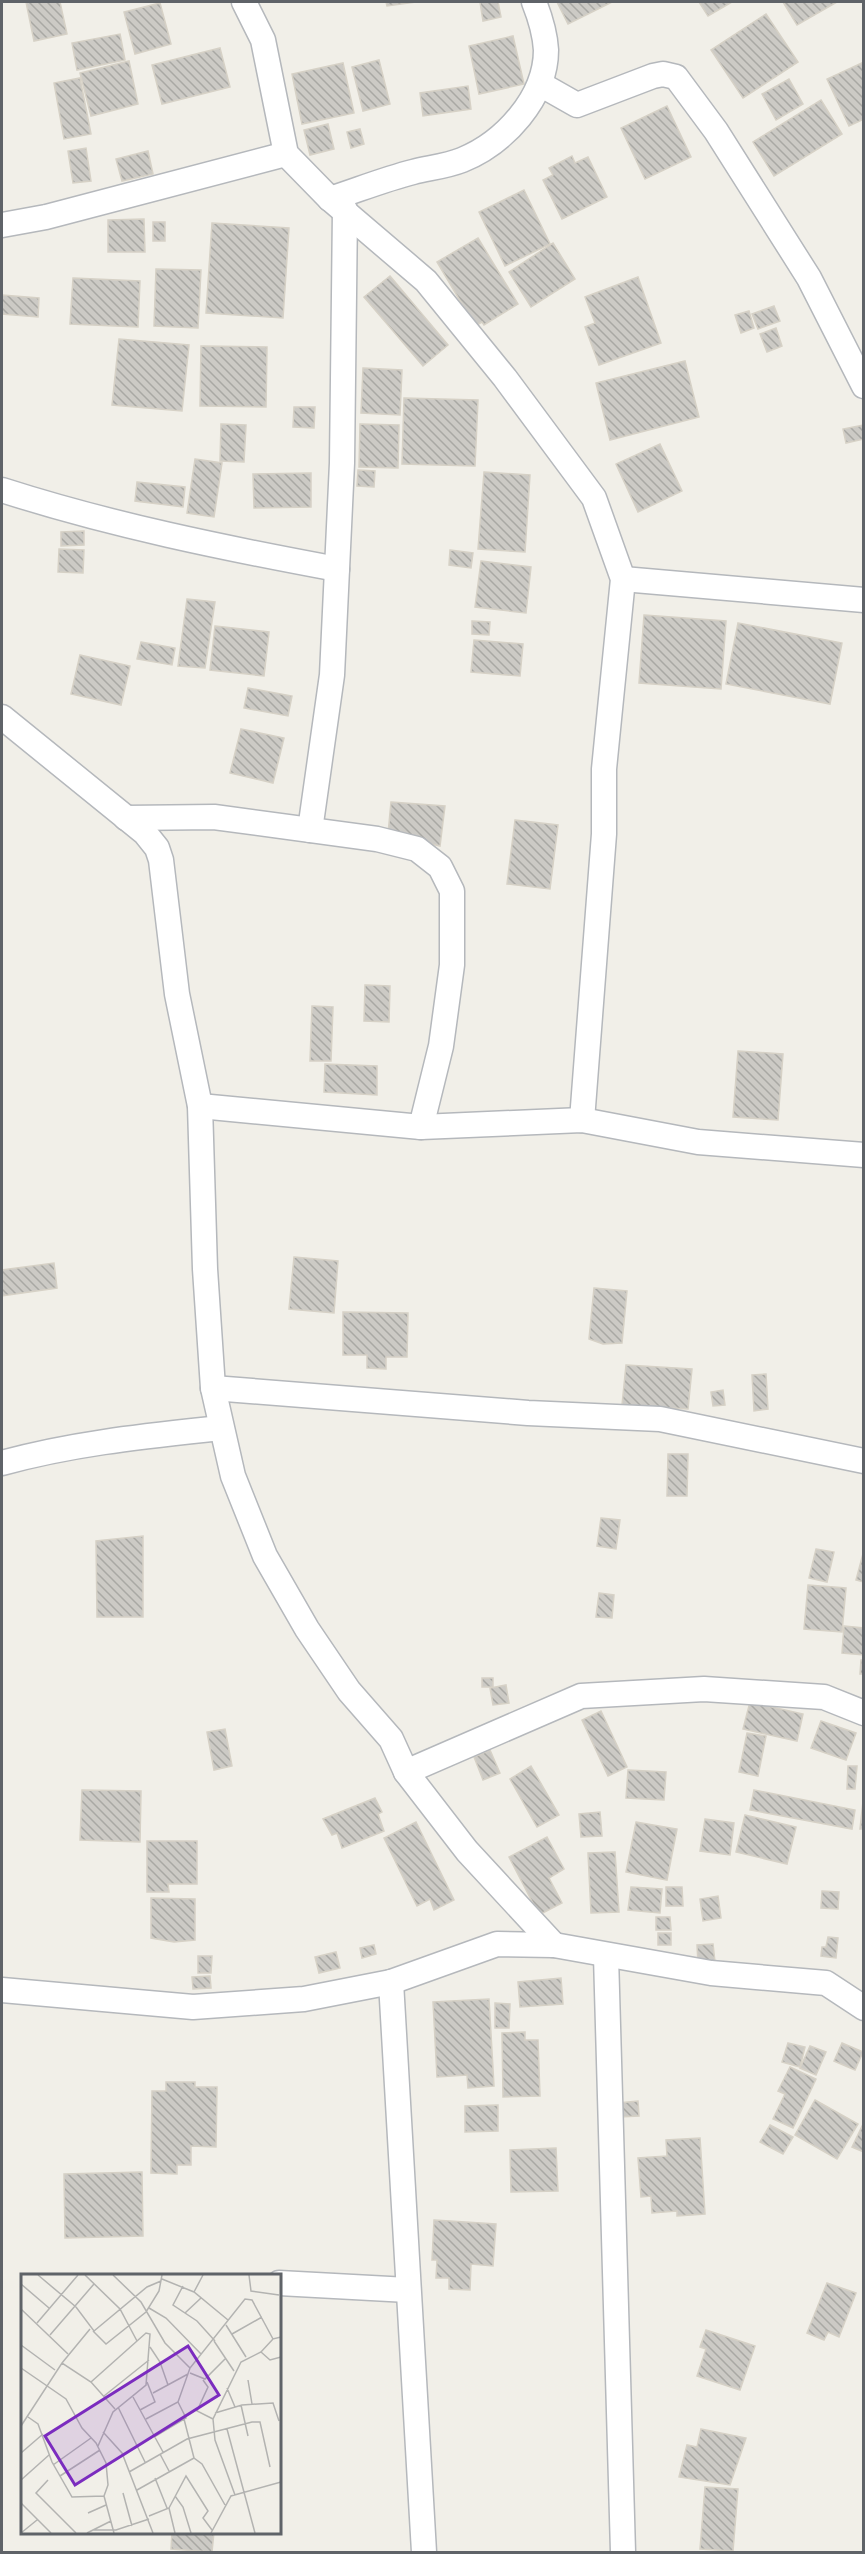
<svg xmlns="http://www.w3.org/2000/svg" width="865" height="2554" font-family="'Exo 2',sans-serif">
<style>
.building{fill:url(#building-back-hatch);stroke:#d6d1c6;stroke-width:1.5}
.lines{fill:none;stroke-linecap:round;stroke-linejoin:round}
.minor-casing{stroke:#b5b8bc;stroke-width:27}
.minor{stroke:#fff;stroke-width:24}
.inset-road{fill:none;stroke:#b3b3b1;stroke-width:1.5}
.view{fill:#7b2cbf;fill-opacity:0.15;stroke:#7b2cbf;stroke-width:3}
.inset-edge{fill:none;stroke:#5f6368;stroke-width:3}
</style>
<defs>
<pattern id="building-back-hatch" width="6" height="6" patternUnits="userSpaceOnUse" patternTransform="scale(1.5)"><rect width="6" height="6" fill="#cccac5"/><path d="M-1 5l2 2M0 0l6 6M5-1l2 2" fill="none" stroke="#a9a8a4"/></pattern>
</defs>
<rect width="100%" height="100%" fill="#f1efe8"/>
<g class="building">
<path d="M26 2H60L67 34 34 41Z"/>
<path d="M386 2H416L387 6Z"/>
<path d="M480 2H498L501 17 483 21Z"/>
<path d="M557 2H612L568 24Z"/>
<path d="M699 2H732L708 16Z"/>
<path d="M783 2H837L797 25Z"/>
<path d="M160 3 171 44 135 54 124 12Z"/>
<path d="M766 14 798 62 743 98 711 50Z"/>
<path d="M120 34 125 60 77 70 72 43Z"/>
<path d="M513 36 524 84 479 94 469 46Z"/>
<path d="M220 48 230 87 162 104 152 65Z"/>
<path d="M379 60 390 104 363 111 352 67Z"/>
<path d="M129 61 138 104 91 116 80 73Z"/>
<path d="M864 62V119L849 126 827 79Z"/>
<path d="M343 63 354 113 302 124 292 74Z"/>
<path d="M80 78 91 134 64 139 54 83Z"/>
<path d="M789 79 803 104 776 120 762 94Z"/>
<path d="M468 86 471 109 423 116 420 93Z"/>
<path d="M821 100 842 134 774 176 753 142Z"/>
<path d="M667 106 691 157 645 179 621 128Z"/>
<path d="M328 124 334 149 310 155 304 130Z"/>
<path d="M360 129 364 144 351 148 347 132Z"/>
<path d="M86 148 91 181 73 183 68 151Z"/>
<path d="M148 151 153 174 122 181 116 159Z"/>
<path d="M572 156 575 163 588 157 607 197 562 219 543 180 553 175 549 168Z"/>
<path d="M524 190 550 244 505 266 479 212Z"/>
<path d="M144 219 145 252H108V220Z"/>
<rect x="153" y="222" width="12" height="19"/>
<path d="M212 223 289 228 283 318 206 313Z"/>
<path d="M478 238 518 304 484 325 482 322 475 326 437 262Z"/>
<path d="M553 243 575 279 531 307 509 272Z"/>
<path d="M156 269 201 270 198 328 154 326Z"/>
<path d="M390 276 448 345 423 366 364 297Z"/>
<path d="M638 277 661 343 599 365 585 327 595 323 585 297Z"/>
<path d="M73 278 140 281 138 327 70 324Z"/>
<path d="M2 295 39 298 38 317 2 314Z"/>
<path d="M774 306 780 321 758 329 752 314Z"/>
<path d="M749 311 754 328 741 333 735 315Z"/>
<path d="M776 328 782 346 767 352 760 334Z"/>
<path d="M119 339 189 345 182 411 112 405Z"/>
<path d="M201 346 267 347 266 407 200 406Z"/>
<path d="M685 361 699 417 610 440 596 383Z"/>
<path d="M363 368 402 370 400 415 361 413Z"/>
<path d="M404 398 478 400 475 466 402 464Z"/>
<path d="M294 407H315L314 428 293 427Z"/>
<path d="M221 424 246 425 244 462 220 461Z"/>
<path d="M360 424 399 425 398 468 359 467Z"/>
<path d="M864 425V439L846 443 843 429Z"/>
<path d="M660 444 682 491 638 512 616 464Z"/>
<path d="M195 459 222 463 214 517 187 513Z"/>
<path d="M358 470 375 471 374 487 357 486Z"/>
<path d="M484 472 530 475 525 552 478 549Z"/>
<path d="M311 473V507L254 508 253 474Z"/>
<path d="M137 482 185 487 183 507 135 501Z"/>
<path d="M84 531V545L61 546V532Z"/>
<path d="M59 549 84 550 83 573 58 572Z"/>
<path d="M450 550 473 553 471 568 449 565Z"/>
<path d="M481 561 531 567 526 613 475 607Z"/>
<path d="M187 599 215 602 205 668 178 666Z"/>
<path d="M644 615 726 621 721 689 639 683Z"/>
<path d="M472 621 490 622 489 635 472 634Z"/>
<path d="M738 623 842 643 830 704 726 684Z"/>
<path d="M215 626 269 632 264 676 210 670Z"/>
<path d="M474 640 523 644 520 676 471 672Z"/>
<path d="M141 642 175 648 172 665 137 659Z"/>
<path d="M80 655 130 666 121 705 71 694Z"/>
<path d="M248 688 292 696 288 716 244 708Z"/>
<path d="M241 729 284 738 273 783 230 773Z"/>
<path d="M391 802 445 806 440 846 388 834Z"/>
<path d="M515 820 558 825 550 889 507 884Z"/>
<path d="M365 985 390 986 389 1022 364 1021Z"/>
<path d="M312 1006 333 1007 331 1061H310Z"/>
<path d="M738 1051 783 1054 778 1120 733 1117Z"/>
<path d="M325 1064 377 1066V1095L324 1092Z"/>
<path d="M294 1257 338 1261 334 1313 289 1309Z"/>
<path d="M54 1263 57 1288 2 1296V1270Z"/>
<path d="M594 1288 627 1291 622 1343 603 1344 589 1339Z"/>
<path d="M343 1312 408 1313 407 1357H386V1369L367 1368V1355H343Z"/>
<path d="M626 1365 692 1369 688 1409 622 1405Z"/>
<path d="M766 1374 768 1409 754 1411 752 1375Z"/>
<path d="M723 1390 725 1405 713 1406 711 1392Z"/>
<path d="M668 1454H688L687 1496H667Z"/>
<path d="M601 1518 620 1520 616 1549 597 1546Z"/>
<path d="M143 1536V1617H97L96 1541Z"/>
<path d="M816 1549 834 1552 827 1582 809 1578Z"/>
<path d="M864 1550V1582L856 1580Z"/>
<path d="M808 1585 846 1588 842 1632 804 1629Z"/>
<path d="M599 1593 614 1595 612 1618 596 1617Z"/>
<path d="M844 1626 864 1628V1655L842 1653Z"/>
<path d="M861 1660H864V1674H860Z"/>
<rect x="482" y="1678" width="11" height="9"/>
<path d="M506 1685 509 1703 493 1705 490 1688Z"/>
<path d="M750 1702 803 1714 797 1741 743 1729Z"/>
<path d="M601 1711 627 1767 608 1776 582 1720Z"/>
<path d="M821 1721 856 1733 846 1760 811 1748Z"/>
<path d="M225 1729 232 1766 214 1770 207 1732Z"/>
<path d="M747 1733 766 1736 758 1776 739 1772Z"/>
<path d="M490 1750 500 1773 483 1780 474 1757Z"/>
<path d="M531 1766 559 1815 537 1827 510 1779Z"/>
<path d="M848 1766H857L855 1789H847Z"/>
<path d="M628 1770 666 1772 664 1800 626 1798Z"/>
<path d="M82 1790 141 1791 140 1842 80 1840Z"/>
<path d="M754 1790 855 1810 852 1829 750 1810Z"/>
<path d="M864 1792V1829H860Z"/>
<path d="M375 1798 382 1812 378 1814 384 1831 342 1848 337 1833 332 1835 323 1819Z"/>
<path d="M600 1812 602 1836 581 1837 579 1814Z"/>
<path d="M745 1815 796 1827 787 1864 736 1852Z"/>
<path d="M705 1819 734 1823 730 1855 700 1851Z"/>
<path d="M416 1822 454 1900 434 1910 430 1899 417 1906 384 1838Z"/>
<path d="M636 1822 677 1829 667 1880 626 1872Z"/>
<path d="M547 1837 564 1869 549 1878 562 1903 539 1915 509 1857Z"/>
<path d="M147 1841H197V1884H168L169 1892H147Z"/>
<path d="M615 1852 619 1912 591 1913 588 1853Z"/>
<path d="M631 1887 662 1889 660 1913 628 1910Z"/>
<path d="M666 1887H682L683 1906H666Z"/>
<path d="M822 1891 839 1892 838 1909 821 1908Z"/>
<path d="M718 1896 721 1918 703 1921 700 1899Z"/>
<path d="M151 1898 195 1899V1940L174 1942 151 1938Z"/>
<path d="M656 1917H670L671 1930H656Z"/>
<rect x="658" y="1933" width="13" height="12"/>
<path d="M828 1937 838 1938 836 1958 821 1956 822 1947H826Z"/>
<path d="M713 1944 715 1962 698 1963 697 1945Z"/>
<path d="M374 1945 376 1954 362 1958 360 1948Z"/>
<path d="M336 1952 340 1968 319 1973 315 1957Z"/>
<path d="M198 1956H212L211 1973H198Z"/>
<path d="M210 1976 211 1988 193 1989 192 1977Z"/>
<path d="M561 1978 563 2004 520 2007 518 1982Z"/>
<path d="M489 1999 494 2086 468 2088 467 2075 437 2077 433 2002Z"/>
<path d="M495 2003 510 2004 509 2028H495Z"/>
<path d="M525 2032V2040H538L540 2096 503 2097 502 2033Z"/>
<path d="M788 2043 805 2047 800 2067 782 2062Z"/>
<path d="M842 2043 863 2052 855 2070 834 2061Z"/>
<path d="M810 2046 826 2052 816 2075 800 2068Z"/>
<path d="M790 2067 816 2079 793 2128 773 2119 785 2094 778 2091Z"/>
<path d="M166 2082H195V2087H217L216 2147 191 2146V2165H177V2174L151 2173 152 2091H166Z"/>
<path d="M815 2100 858 2124 837 2159 795 2135Z"/>
<path d="M638 2101 639 2116 619 2117 618 2103Z"/>
<path d="M498 2105V2131L465 2132V2106Z"/>
<path d="M864 2122V2152L852 2147Z"/>
<path d="M770 2125 793 2137 783 2154 760 2142Z"/>
<path d="M700 2138 705 2214 677 2216V2211L652 2213 651 2196 641 2197 638 2158 667 2156 666 2140Z"/>
<path d="M556 2148 558 2191 511 2192 510 2150Z"/>
<path d="M142 2172 143 2236 65 2238 64 2174Z"/>
<path d="M434 2220 496 2224 493 2266 471 2264 470 2290 449 2289V2278H436L437 2260H432Z"/>
<path d="M827 2283 856 2293 839 2337 828 2332 824 2340 807 2333Z"/>
<path d="M706 2330 755 2346 740 2390 697 2376 706 2349 700 2347Z"/>
<path d="M701 2429 746 2438 730 2485 679 2477 687 2445 697 2447Z"/>
<path d="M705 2487 738 2489 733 2551 700 2549Z"/>
<path d="M172 2532H214L212 2552 171 2549Z"/>
</g>
<g class="lines">
<g class="minor-casing">
<g id="minor">
<path d="M244 2 263 40 286 154 330 199 426 281 505 378 594 498 623 579 604 769V834L582 1120"/>
<path d="M540 84 577 105 653 76 663 74 676 77 716 131 809 278 864 386"/>
<path d="M330 199C358 190 385 179 413 172 429 168 447 166 462 160 504 143 546 98 546 50 545 33 540 17 534 2"/>
<path d="M2 225 46 217 286 154"/>
<path d="M2 490C111 525 224 548 337 569"/>
<path d="M623 579 864 600"/>
<path d="M2 717 145 833 157 848 161 860 177 994 200 1106 205 1269 213 1388 233 1476 265 1556 307 1629 349 1691 391 1739 406 1772 467 1851 554 1945"/>
<path d="M126 818 214 817 377 839 417 849 440 867 452 891V965L441 1046 421 1127"/>
<path d="M310 830 332 675 342 463 345 210"/>
<path d="M200 1106 421 1127 582 1120 698 1142 864 1155"/>
<path d="M213 1388 528 1413 660 1419 864 1461"/>
<path d="M2 1463C74 1443 147 1436 221 1428"/>
<path d="M406 1772 581 1696 704 1689 824 1697 864 1713"/>
<path d="M606 1956 623 2552"/>
<path d="M391 1982 424 2552"/>
<path d="M2 1990 193 2007 304 1999 391 1982 497 1944 554 1945 711 1973 826 1983 864 2008"/>
<path d="M279 2283 408 2290"/>
</g>
</g>
<use href="#minor" class="minor"/>
</g>
<g transform="translate(21 2274)">
<rect width="260" height="260" fill="#f1efe8"/>
<path class="inset-road" d="M17 1 55 33 73 57 126 13 140 7M64 1 99 35 116 67M92 1 120 28 144 69 169 94M228 1 230 17 258 21M141 5 173 18 207 46M0 10 28 34M162 12 152 31 176 47 194 67M173 18 182 1M128 34 145 44 180 80M0 35 47 80M164 39 180 24M16 49 57 1M205 51 225 83M72 57 85 70 125 38 138 17 141 1M211 60 241 43M29 61 73 10M193 67 213 97M0 71 34 96M129 73 139 88 147 111M240 78 249 86 260 83M41 89 69 55M0 94 45 125 61 154 75 169 85 189 87 211 83 222 51 223 31 188 17 150 7 143M169 99 184 105 204 85M182 106 187 113 176 137 192 145M227 106 231 130M70 108 125 59 129 60 125 111 92 138 77 172M206 114 214 133M132 119 167 100M83 122 128 86M112 123 142 178M220 131 227 162M97 133 124 188M119 136 134 128 126 108M194 139 221 131 252 129 258 147M125 145 157 128 169 94 224 25 231 26 252 65 260 63M163 145 173 184 181 190 204 231M0 152 41 89 70 108 94 135M206 155 234 259M82 158 101 179 132 259M133 163 165 144 157 128M0 179 22 160M139 180 148 197M32 191 70 164M108 198 166 165 231 148H239L249 193M39 202 79 176M134 204 146 234M0 206 28 181M27 206 15 219 55 259M116 216 173 184M102 219 111 252M214 221 194 166 192 145 220 88 240 78 252 65M83 222 93 259M154 222 162 233 170 259M0 229 30 259M148 234 154 259M67 239 85 231M128 242 148 234 165 202 187 237 182 244 191 256M72 256H95L128 245M0 259 16 246M66 259 90 247M190 259 210 222 260 208"/>
<path class="view" d="M167 72 198 121 54 211 24 162Z"/>
<rect width="260" height="260" class="inset-edge"/>
</g>
<rect width="865" height="2554" fill="none" stroke="#5f6368" stroke-width="6"/>
</svg>
